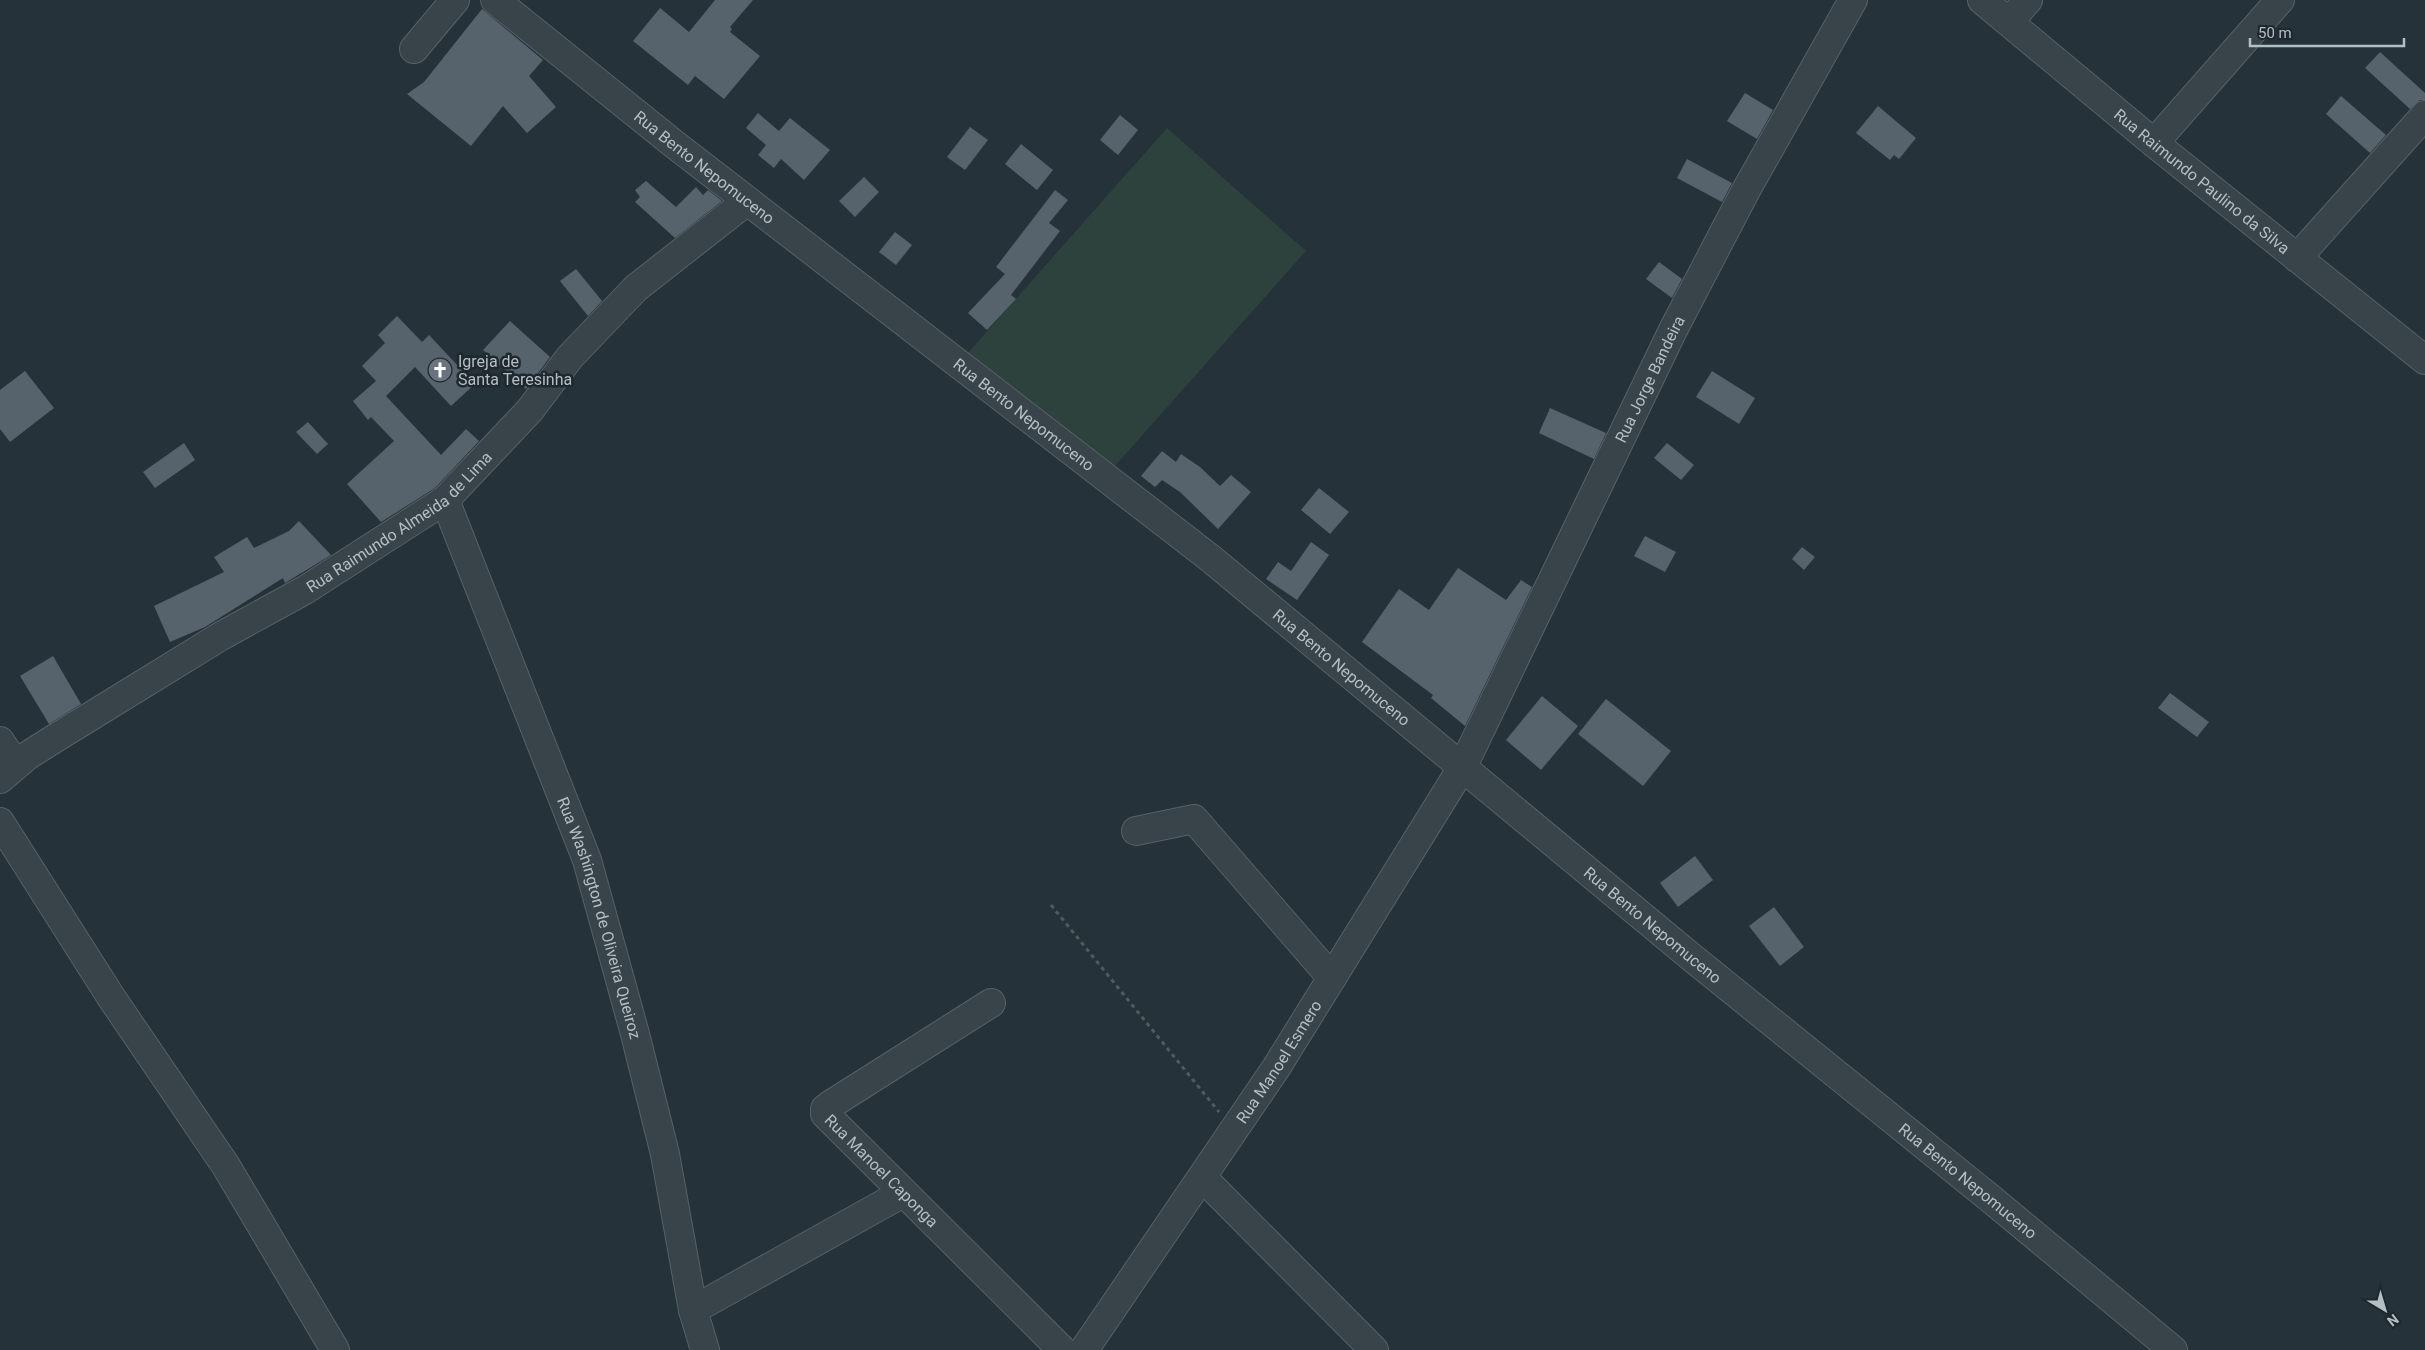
<svg xmlns="http://www.w3.org/2000/svg" width="2425" height="1350" font-family="Roboto,sans-serif">
<style>
.green{fill:#2d413d}
.building{fill:#56636c}
.lines{fill:none;stroke-linecap:round;stroke-linejoin:round}
.minor-casing{stroke:#576167;stroke-width:30}
.path{stroke:#4c5d5c;stroke-width:3;stroke-dasharray:4 4;stroke-linecap:butt}
.minor{stroke:#39434a;stroke-width:28}
.labels{text-anchor:middle;dominant-baseline:central;stroke-width:5;stroke-linejoin:round;paint-order:stroke}
.street-label{font-size:16px;fill:#b4bec5;stroke:#1e282e}
.poi-label{font-size:16px;fill:#b4bec5;stroke:#1e282e;text-anchor:start}
</style>
<rect width="100%" height="100%" fill="#253239"/>
<path class="green" d="M1167 128 1306 251 1115 466 967 354Z"/>
<g class="building">
<path d="M715 0H753L730 27 732 29 730 32 760 56 724 99 695 76 688 85 633 41 660 8 689 32Z"/>
<path d="M482 9 543 60 529 76 556 107 527 133 503 106 471 146 407 94 424 82Z"/>
<path d="M2380 52 2425 93V100H2420L2410 109 2365 68Z"/>
<path d="M1745 93 1773 110 1757 139 1727 121Z"/>
<path d="M2341 96 2386 135 2370 153 2326 114Z"/>
<path d="M1878 106 1916 138 1899 159 1894 155 1890 160 1856 133Z"/>
<path d="M758 113 779 131 790 118 830 150 804 180 781 159 774 168 758 155 766 145 746 128Z"/>
<path d="M1120 115 1138 130 1118 155 1100 140Z"/>
<path d="M970 127 988 140 965 170 947 157Z"/>
<path d="M1021 144 1053 170 1037 190 1005 164Z"/>
<path d="M1687 159 1732 183 1722 202 1677 178Z"/>
<path d="M864 177 879 192 855 217 839 201Z"/>
<path d="M646 181 676 207 696 187 703 195 708 190 722 201 675 238 635 202 640 197 635 190Z"/>
<path d="M1055 190 1068 200 1049 223 1060 231 1011 295 1016 299 987 330 968 313 1005 274 996 267Z"/>
<path d="M895 232 912 245 896 265 879 252Z"/>
<path d="M1659 262 1682 279 1672 298 1646 279Z"/>
<path d="M576 269 602 301 588 316 560 281Z"/>
<path d="M397 316 422 342 429 335 475 384 451 406 415 367 386 396 441 455 466 429 479 441 435 488 381 522 347 484 394 441 371 417 368 420 353 401 376 381 362 366 385 343 378 335Z"/>
<path d="M510 321 550 357 526 389 483 350Z"/>
<path d="M25 371 54 408 10 442 0 429V390Z"/>
<path d="M1712 371 1755 398 1739 424 1696 397Z"/>
<path d="M1550 408 1606 433 1594 459 1539 433Z"/>
<path d="M308 422 328 444 317 454 296 432Z"/>
<path d="M184 443 195 460 155 488 143 472Z"/>
<path d="M1667 443 1694 465 1681 480 1654 458Z"/>
<path d="M1162 451 1176 462 1181 454 1200 467 1220 486 1231 475 1251 492 1218 529 1180 492 1162 480 1155 487 1141 476Z"/>
<path d="M1319 488 1349 512 1330 534 1301 510Z"/>
<path d="M299 521 331 555 285 583 283 578 205 627 170 642 154 606 224 572 214 557 247 537 254 548 289 531Z"/>
<path d="M1645 536 1676 552 1665 572 1634 556Z"/>
<path d="M1311 542 1329 555 1297 600 1266 579 1278 562 1291 571Z"/>
<path d="M1802 547 1815 557 1804 570 1792 559Z"/>
<path d="M1458 568 1506 600 1521 580 1532 587 1465 726 1431 698 1433 695 1362 642 1399 589 1429 610Z"/>
<path d="M53 656 81 704 49 724 20 676Z"/>
<path d="M2170 693 2209 722 2197 737 2158 708Z"/>
<path d="M1542 696 1578 726 1541 770 1506 740Z"/>
<path d="M1606 699 1671 751 1643 786 1578 734Z"/>
<path d="M1695 856 1713 880 1678 907 1660 883Z"/>
<path d="M1774 907 1804 947 1780 966 1749 926Z"/>
</g>
<g class="lines">
<g class="minor-casing">
<g id="minor">
<path id="s1" d="M495 0 674 144 1210 558 1690 956 1991 1199 2173 1350"/>
<path id="s2" d="M1982 0 2154 143 2425 360"/>
<path d="M2009 22 2028 0"/>
<path d="M414 49 455 0"/>
<path d="M2154 143 2280 0"/>
<path d="M2297 258 2425 115"/>
<path id="s3" d="M445 500 587 860 635 1034 665 1154 693 1310 705 1350"/>
<path d="M0 741 16 765"/>
<path id="s4" d="M0 779 27 756 57 737 221 636 305 590 445 500 530 410 570 357 636 288 747 201"/>
<path d="M0 822 111 997 226 1166 335 1350"/>
<path d="M1136 831 1194 819 1332 978"/>
<path id="s5" d="M991 1003 830 1105 825 1109V1114L1062 1350"/>
<path d="M1203 1178 1374 1350"/>
<path d="M693 1310 903 1193"/>
<path id="s6" d="M1084 1350 1276 1068 1463 766 1673 330 1745 192 1853 0"/>
</g>
</g>
<path class="path" d="M1051 905 1219 1112"/>
<use href="#minor" class="minor"/>
</g>
<defs>
<g id="church-disc" transform="scale(1.25)"><circle r="9.5" fill="#6b7280" stroke="#1e282e"/><path d="M-1.2-6h2.4v3.5h3.3v2.4h-3.3V6h-2.4V-.1h-3.3v-2.4h3.3Z" fill="#fff"/></g>
</defs>
<g fill-rule="evenodd">
<use href="#church-disc" x="440" y="370"/>
</g>
<g class="labels">
<g class="street-label">
<text stroke="none"><textPath href="#s1" startOffset="268">Rua Bento Nepomuceno</textPath></text>
<text stroke="none"><textPath href="#s2" startOffset="285">Rua Raimundo Paulino da Silva</textPath></text>
<text stroke="none"><textPath href="#s6" startOffset="1126">Rua Jorge Bandeira</textPath></text>
<text stroke="none"><textPath href="#s1" startOffset="672">Rua Bento Nepomuceno</textPath></text>
<text stroke="none"><textPath href="#s4" startOffset="476">Rua Raimundo Almeida de Lima</textPath></text>
<text stroke="none"><textPath href="#s1" startOffset="1078">Rua Bento Nepomuceno</textPath></text>
<text stroke="none"><textPath href="#s3" startOffset="446">Rua Washington de Oliveira Queiroz</textPath></text>
<text stroke="none"><textPath href="#s1" startOffset="1482">Rua Bento Nepomuceno</textPath></text>
<text stroke="none"><textPath href="#s6" startOffset="348">Rua Manoel Esmero</textPath></text>
<text stroke="none"><textPath href="#s5" startOffset="282">Rua Manoel Caponga</textPath></text>
<text stroke="none"><textPath href="#s1" startOffset="1888">Rua Bento Nepomuceno</textPath></text>
</g>
<g class="poi-label">
<text x="458" y="361">Igreja de<tspan x="458" dy="18">Santa Teresinha</tspan></text>
</g>
</g>
<g transform="translate(2385 1310) rotate(142)" stroke="#1e282e" stroke-width="4" paint-order="stroke">
<path d="M0-4L9 19L0 12L-9 19Z" fill="#b4bec5"/>
<text y="-8" font-size="14" font-weight="bold" text-anchor="middle" fill="#b4bec5">N</text>
</g>
<path d="M2250 38v8h154v-8" fill="none" stroke="#b4bec5" stroke-width="2.5"/>
<text x="2258" y="38" font-size="15" fill="#b4bec5" stroke="#1e282e" stroke-width="4" paint-order="stroke">50 m</text>
</svg>
